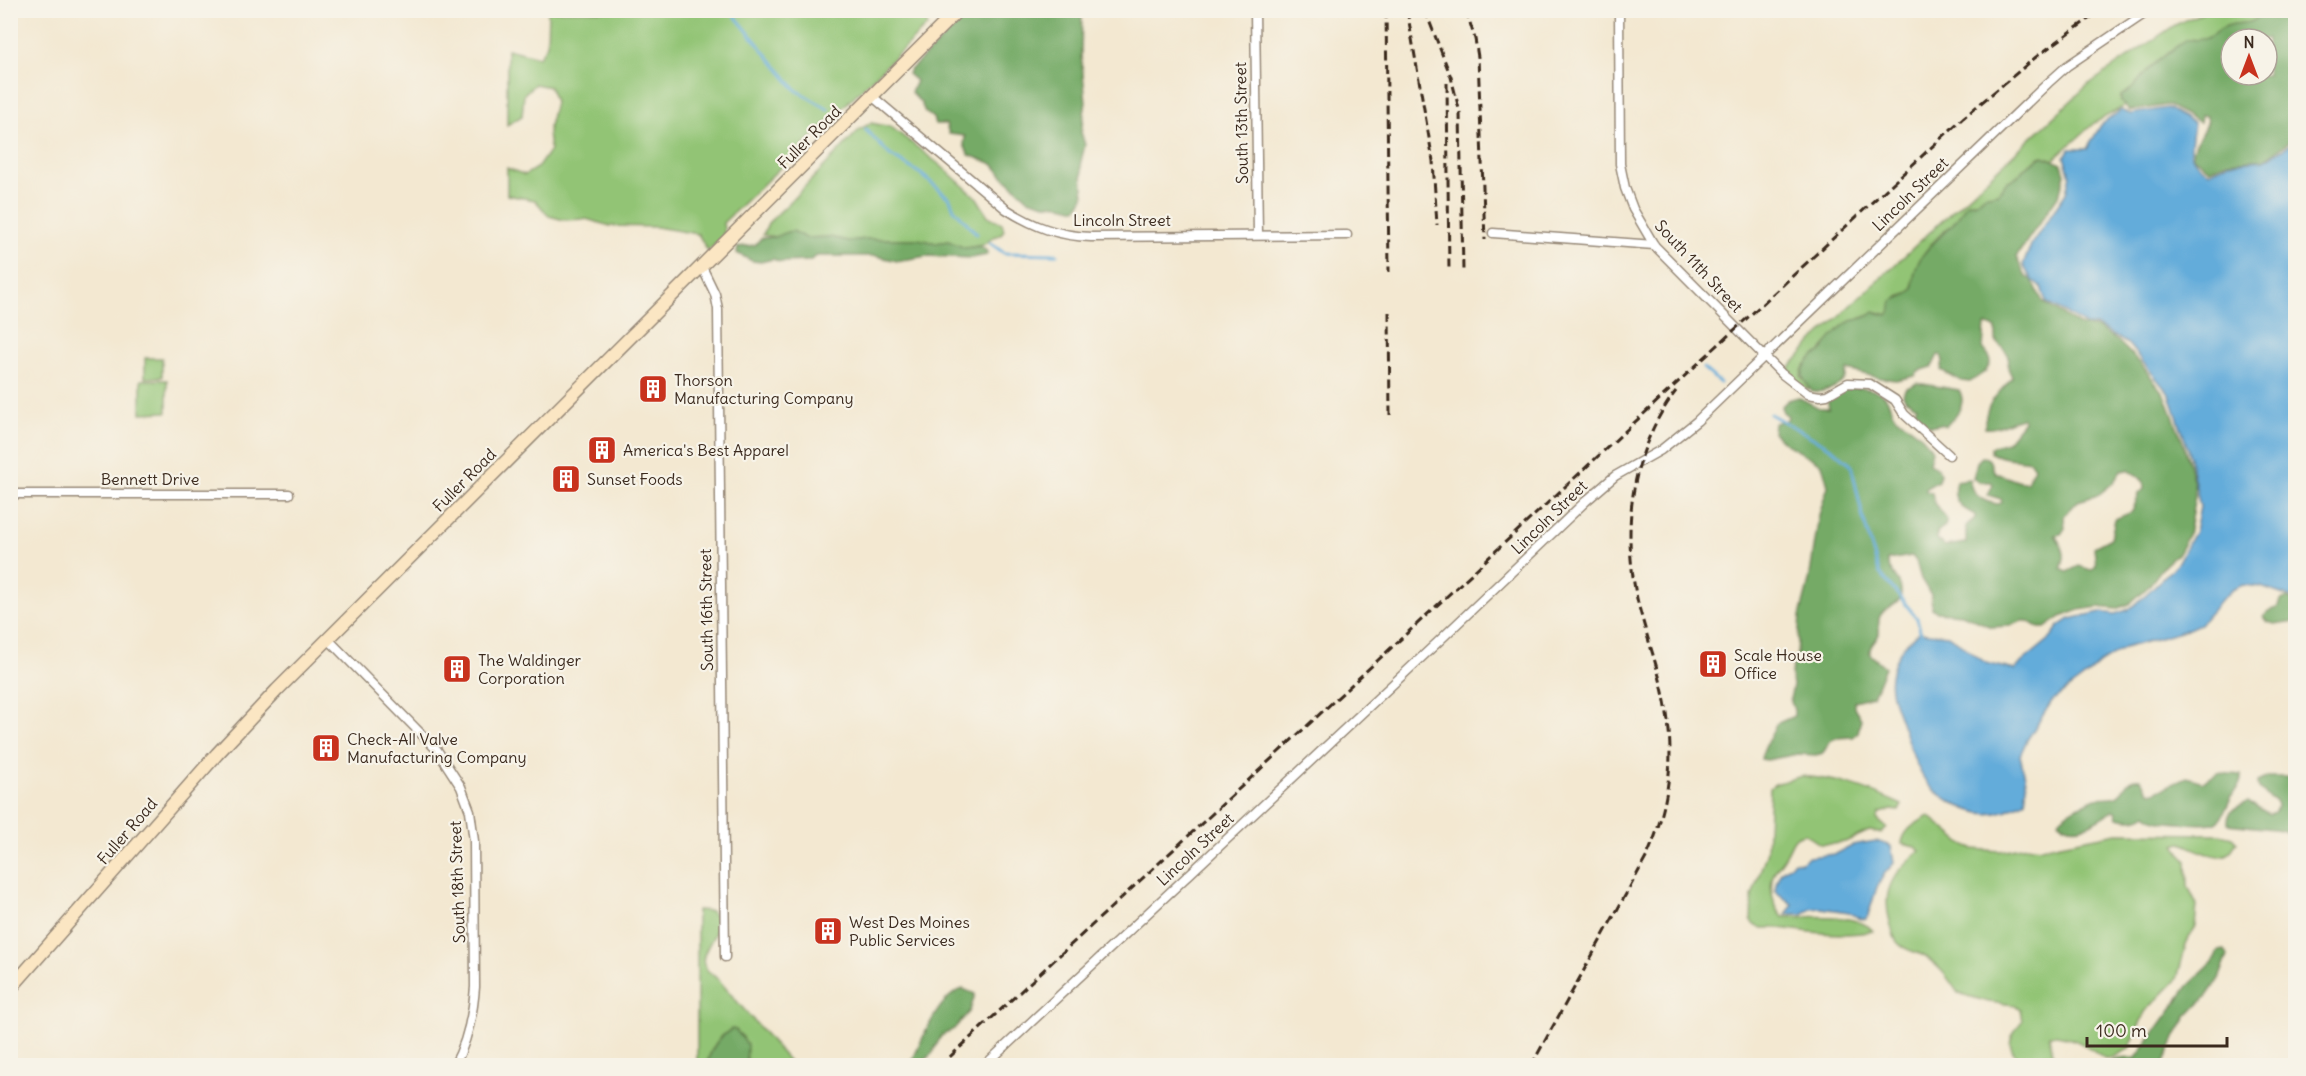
<svg xmlns="http://www.w3.org/2000/svg" width="2306" height="1076" font-family="Delius,sans-serif">
<style>
.green{fill:#92c474;stroke:#667749;stroke-width:1.5}
.forest{fill:#75aa66;stroke:#586a42;stroke-width:1.5;fill-rule:evenodd}
.water{fill:#63acda;stroke:#4f6b7c;stroke-width:1.5}
.lines{fill:none;stroke-linecap:round;stroke-linejoin:round}
.stream{stroke:#63acda;stroke-width:3}
.street-casing{stroke:#978978;stroke-width:11}
.secondary-casing{stroke:#978978;stroke-width:15}
.street{stroke:#fff;stroke-width:8}
.secondary{stroke:#fbe6c3;stroke-width:12}
.rail{stroke:#3b2a1e;stroke-width:3;stroke-dasharray:9 4.5;stroke-linecap:butt}
.labels{text-anchor:middle;dominant-baseline:central;stroke-width:4.5;stroke-linejoin:round;paint-order:stroke}
.street-label{font-size:16px;fill:#3b2a1e;stroke:#f7f3e8}
.poi-label{font-size:16px;fill:#3b2a1e;stroke:#f7f3e8;text-anchor:start}
</style>
<rect width="100%" height="100%" fill="#f7f3e8"/>
<filter id="ink" filterUnits="userSpaceOnUse"><feTurbulence type="fractalNoise" baseFrequency=".0167" numOctaves="2"/><feDisplacementMap in="SourceGraphic" scale="12" xChannelSelector="R" yChannelSelector="G"/><feConvolveMatrix kernelMatrix="1 2 1 2 8 2 1 2 1" color-interpolation-filters="sRGB"/></filter>
<filter id="wash" filterUnits="userSpaceOnUse"><feTurbulence type="fractalNoise" baseFrequency=".008" numOctaves="4" result="noise"/><feDisplacementMap in="SourceGraphic" scale="24" xChannelSelector="R" yChannelSelector="G"/><feGaussianBlur stdDeviation="1.35" result="paint"/><feColorMatrix in="noise" values="0 0 0 0 0 0 0 0 0 0 0 0 0 0 0 0 0 1.4 0 .05"/><feComposite in="paint" operator="in"/></filter>
<g filter="url(#wash)">
<rect width="100%" height="100%" fill="#f3e8d1"/>
<g class="green">
<path d="M548 11H926L927 26 723 223 725 235 708 251 698 234 656 227 610 226 586 219 564 220 549 216 535 200 507 195V168L525 175 538 167 550 150 548 131 555 102 550 87 535 84 524 94 522 116 507 125V49L539 57 547 45Z"/>
<path d="M2206 11H2263C2254 27 2244 21 2230 25 2210 30 2215 43 2187 39 2172 50 2157 60 2145 73 2136 84 2134 89 2121 96V102L2125 106 2094 123 2053 160 2043 156 2040 157 2024 168 2018 177 2006 182 1998 193 1984 196 1976 202H1969C1964 208 1962 212 1958 218 1953 226 1943 231 1937 238 1922 253 1913 268 1913 289L1908 294 1898 297 1890 313 1888 315 1878 312C1867 318 1850 319 1842 327 1839 330 1837 335 1833 338 1827 344 1823 345 1821 353 1811 358 1802 364 1801 377L1810 387 1808 390 1785 373 1814 340 2089 84 2175 25Z"/>
<path d="M871 123 891 127 940 165 977 198 988 216 1002 223 1004 230 1000 235 994 237 983 245 965 248 948 241 936 243 918 239H867L848 241 830 237 805 238 793 231 776 237 763 235 768 223 788 204 860 129Z"/>
<path d="M145 358H162V377L145 378Z"/>
<path d="M141 380H167V412L141 413Z"/>
<path d="M1802 776C1840 779 1867 789 1902 805L1899 811 1892 810 1880 813 1877 819 1887 828 1882 833 1869 831 1845 842 1833 844H1820L1805 834C1792 836 1793 843 1787 853 1784 860 1777 866 1774 873 1768 886 1773 906 1783 917 1805 917 1858 912 1873 931 1842 938 1808 931 1778 928 1771 927 1764 929 1758 927 1754 926 1754 925 1751 921L1752 896 1767 851 1770 788 1775 784Z"/>
<path d="M1929 816 1967 847 1973 849 2000 851 2027 846 2040 848 2117 833 2220 834 2232 837 2237 842C2234 846 2232 851 2228 854 2216 861 2192 847 2181 843L2175 845 2187 861 2188 886 2197 905 2195 926 2186 944 2177 979 2145 1012 2129 1049 2111 1058H2104C2090 1047 2066 1033 2049 1035L2055 1065H2022C2007 1044 2006 1042 2022 1021L2020 1009 2015 1005 1989 1002 1958 993C1948 978 1940 966 1924 956 1916 952 1905 950 1899 944 1893 939 1892 929 1890 922 1880 888 1896 871 1920 851L1915 847 1902 844C1903 829 1917 823 1929 816Z"/>
<path d="M697 910 711 911 718 920C719 942 685 960 717 978L792 1065H746L747 1059 743 1037 732 1029C718 1037 710 1050 707 1065H697Z"/>
</g>
<g class="forest">
<path d="M2263 10 2296 11 2295 137 2265 159 2227 162 2210 169 2193 157C2192 141 2208 130 2207 116L2201 115 2200 122 2167 105 2129 111 2121 102V96C2134 89 2136 84 2145 73 2157 60 2172 50 2187 39 2215 43 2210 30 2230 25 2244 21 2254 27 2263 10ZM2231 39H2267V75H2231Z"/>
<path d="M972 11H1082L1081 55 1086 102 1081 132 1085 145 1081 161 1084 197 1077 209 1061 205 1045 204 1028 199 1003 176 993 164 969 155 964 145 965 136 949 134 946 124H935L933 118 925 112 921 103 911 92 916 81 908 74 909 71Z"/>
<path d="M2043 156 2062 164 2065 174 2060 193 2016 257 2026 277 2032 280 2043 302 2079 325 2098 328 2118 341 2142 365 2166 397 2184 445 2194 483 2195 496 2188 535 2179 552 2164 566 2148 587 2129 604 2117 609 2098 607 2080 610 2061 617 2045 628H2039L2028 621H2022L2010 626 1991 627 1962 614 1937 612 1932 608 1931 595 1921 579 1916 561 1912 556 1887 560C1888 573 1903 580 1901 594 1899 608 1885 606 1880 616 1877 622 1880 628 1879 634 1876 643 1869 644 1870 654L1885 667 1873 696 1854 701V707L1861 719 1858 733 1853 737 1835 738 1830 741 1823 753 1816 755 1798 754 1767 760 1761 759C1762 748 1772 735 1776 724L1794 716V710L1790 699 1793 686 1791 673 1797 653 1800 616 1809 581 1819 515 1828 486 1822 464 1786 444 1773 433 1774 423 1787 420 1788 416 1783 412 1781 407 1788 400 1798 397 1819 408H1829L1827 399C1837 384 1876 384 1887 399 1891 404 1890 411 1895 416 1909 428 1922 432 1932 450L1929 463 1937 468 1940 474 1938 481 1926 488V491L1932 493 1934 503 1947 520 1945 526 1937 532V539L1945 546 1966 543V527L1975 518V515C1959 507 1951 500 1956 481L1969 479C1971 495 1984 503 1999 504L2002 502 2001 499 1988 495 1993 484 1991 482H1978L1973 478 1977 462 1982 457C1993 457 1989 467 1996 473L2020 482H2027L2034 467 2030 461C2017 458 2003 460 1991 453V447L2007 442 2024 421 2023 418C2009 419 2000 430 1985 428 1984 402 1999 395 2012 377L2008 368 2009 355 1996 341V329L1991 326 1985 325 1983 348 1989 356 1990 363 1986 371 1970 382 1961 381 1941 370 1943 361 1941 355H1938L1932 367 1919 371 1915 376 1896 380 1880 378 1847 370C1846 373 1846 376 1844 379 1839 389 1822 392 1812 392 1806 381 1798 377 1806 365 1810 358 1813 356 1821 353 1823 347 1841 326 1847 323 1857 318 1866 320 1874 312L1887 315 1890 313 1892 301 1908 294 1913 289C1913 252 1935 245 1956 220 1960 215 1962 209 1966 204L1976 202 1984 196 1998 193 2006 182 2018 177 2024 168ZM2128 470C2137 475 2144 478 2144 489L2139 494 2132 512 2115 519 2111 538 2094 547 2096 566 2091 570 2079 566 2067 572 2061 569C2067 554 2064 549 2055 535L2061 534 2065 528 2064 516 2078 501 2098 495 2113 483 2121 471Z"/>
<path d="M793 231 805 238 830 237 848 241 867 239H918L936 243 948 241 965 248 980 246 988 252 987 255 972 258 927 256 897 261 876 256H817L809 261 780 262 773 259 761 262 752 261 737 253 738 247 755 245 761 238 776 237 787 232Z"/>
<path d="M1917 383 1959 390C1968 405 1955 416 1946 426L1940 424 1930 426 1913 417 1912 414 1917 406 1906 400 1903 395 1905 389Z"/>
<path d="M2286 598 2295 601V621L2275 624 2268 622 2264 617 2268 611 2279 607 2281 600Z"/>
<path d="M2218 773 2241 775C2242 785 2236 788 2232 796 2227 804 2225 814 2219 821 2215 826 2162 823 2154 819 2151 818 2149 816 2147 814 2139 820 2128 820 2118 817L2116 811 2114 810C2099 820 2081 833 2063 825L2059 820C2064 814 2088 801 2096 798 2103 797 2110 798 2116 796 2127 792 2124 776 2141 779L2149 791 2155 792 2187 777 2203 782Z"/>
<path d="M2268 777H2289L2295 781V837L2282 830 2228 824C2227 810 2236 807 2248 802L2269 814 2275 812 2277 806 2274 800 2258 789 2257 782Z"/>
<path d="M2225 950 2228 956 2219 979 2207 996 2187 1017 2177 1034 2163 1065H2107C2114 1057 2126 1059 2136 1058L2188 986 2213 962 2218 951Z"/>
<path d="M963 989 975 994 970 1011 954 1029 941 1036 933 1052 921 1065H910C921 1044 937 996 963 989Z"/>
<path d="M732 1029 736 1030 747 1044 746 1065H707C710 1050 718 1037 732 1029Z"/>
</g>
<g class="water">
<path d="M2167 108 2194 123C2191 149 2184 158 2209 172L2229 163 2265 160 2295 141V599L2261 587 2243 585 2232 590 2222 599 2200 624 2184 631 2124 648 2100 663 2087 675 2052 701 2027 740 2020 755 2027 786 2025 801C1996 819 1977 817 1948 800 1940 795 1933 791 1927 783 1915 766 1909 744 1902 725 1897 709 1888 693 1891 676 1895 656 1903 643 1920 632L1948 635 1986 663 2015 670 2022 662 2051 638 2058 627 2070 619 2100 612 2115 614 2127 610 2137 603 2176 565 2195 531 2200 507 2188 449 2170 395 2128 344 2097 326 2086 325 2046 302 2041 287 2032 280 2023 265 2032 243 2066 193 2070 175 2064 157 2070 149H2087L2101 125 2121 110 2130 114Z"/>
<path d="M1876 841 1891 846 1894 863 1885 873 1877 887 1867 919H1861L1849 912 1821 908 1811 909 1802 914H1786L1793 905 1775 891C1776 880 1779 869 1790 866L1794 861 1801 862 1809 857 1835 854 1852 845Z"/>
</g>
<g class="lines">
<g class="stream">
<path d="M730 10 796 90 828 109"/>
<path d="M865 129 890 155 921 174 950 199 954 209 977 234"/>
<path d="M990 243 1004 253 1057 254"/>
<path d="M1703 368 1720 383"/>
<path d="M1770 414 1831 448 1851 464 1863 518 1879 572 1917 618 1921 634"/>
</g>
</g>
</g>
<g filter="url(#ink)">
<g class="lines">
<g class="street-casing">
<g id="street">
<path d="M1255 10 1258 235"/>
<path d="M1619 10 1620 164 1625 188 1633 209 1654 245 1782 374 1808 394 1820 396 1827 395 1848 383 1870 384 1895 400 1904 414 1949 455"/>
<path d="M873 97 1006 209C1034 227 1059 236 1091 237L1347 235"/>
<path d="M1493 233 1654 245"/>
<path d="M702 267 715 294 718 309 725 957"/>
<path d="M10 494H289"/>
<path d="M328 639 437 750 461 787 470 811 474 841 475 987C473 1014 468 1041 454 1066"/>
<path d="M984 1066 1438 642 1586 501 1615 476 1661 450 1697 421 2048 83 2067 66 2150 10"/>
</g>
</g>
<g class="secondary-casing">
<path id="secondary" d="M10 989 217 754 277 690 958 10"/>
</g>
<use href="#street" class="street"/>
<use href="#secondary" class="secondary"/>
<g class="rail">
<path d="M1386 10 1389 272"/>
<path d="M1407 10 1433 161 1437 225"/>
<path d="M1425 10 1451 77 1460 113 1463 271"/>
<path d="M1466 10 1475 39 1478 57 1485 240"/>
<path d="M1447 83 1449 272"/>
<path d="M1389 312 1390 415"/>
<path d="M940 1066 1963 118 2036 57 2101 10"/>
<path d="M1531 1066 1647 856C1666 813 1674 769 1668 722 1664 682 1648 643 1638 603 1621 531 1630 451 1676 391"/>
</g>
</g>
</g>
<defs>
<g id="building-square" transform="scale(1.5)"><rect x="-9" y="-9" width="18" height="18" rx="4" fill="#c8321e" stroke="#f7f3e8"/><path d="M-4-6H4V6H1V3H-1V6H-4ZM-2.5-4.3h1.7v1.8h-1.7ZM.8-4.3h1.7v1.8H.8ZM-2.5-1h1.7V.8h-1.7ZM.8-1h1.7V.8H.8Z" fill="#fff"/></g>
</defs>
<g fill-rule="evenodd">
<use href="#building-square" x="653" y="389"/>
<use href="#building-square" x="602" y="450"/>
<use href="#building-square" x="566" y="479"/>
<use href="#building-square" x="1713" y="664"/>
<use href="#building-square" x="457" y="669"/>
<use href="#building-square" x="326" y="748"/>
<use href="#building-square" x="828" y="931"/>
</g>
<g class="labels">
<g class="street-label">
<text transform="translate(1241 123) rotate(-91)">South 13th Street</text>
<text transform="translate(809 137) rotate(-45)">Fuller Road</text>
<text transform="translate(1910 194) rotate(-44)">Lincoln Street</text>
<text x="1122" y="220">Lincoln Street</text>
<text transform="translate(1699 266) rotate(47)">South 11th Street</text>
<text x="150" y="479">Bennett Drive</text>
<text transform="translate(464 480) rotate(-45)">Fuller Road</text>
<text transform="translate(1549 517) rotate(-44)">Lincoln Street</text>
<text transform="translate(706 610) rotate(-91)">South 16th Street</text>
<text transform="translate(127 831) rotate(-49)">Fuller Road</text>
<text transform="translate(1195 849) rotate(-43)">Lincoln Street</text>
<text transform="translate(457 882) rotate(-92)">South 18th Street</text>
</g>
<g class="poi-label">
<text x="674" y="380">Thorson<tspan x="674" dy="18">Manufacturing Company</tspan></text>
<text x="623" y="450">America's Best Apparel</text>
<text x="587" y="479">Sunset Foods</text>
<text x="1734" y="655">Scale House<tspan x="1734" dy="18">Office</tspan></text>
<text x="478" y="660">The Waldinger<tspan x="478" dy="18">Corporation</tspan></text>
<text x="347" y="739">Check-All Valve<tspan x="347" dy="18">Manufacturing Company</tspan></text>
<text x="849" y="922">West Des Moines<tspan x="849" dy="18">Public Services</tspan></text>
</g>
</g>
<rect width="2306" height="1076" fill="none" stroke="#f7f3e8" stroke-width="36"/>
<g transform="translate(2249 57)"><circle r="28" fill="#f7f3e8" stroke="#aca397" stroke-width="1.5"/>
<path d="M0-4.5L10 22L0 15L-10 22Z" fill="#c8321e"/>
<text y="-9" font-size="16" font-weight="bold" text-anchor="middle" fill="#3b2a1e">N</text>
</g>
<path d="M2087 1037v9h140v-9" fill="none" stroke="#3b2a1e" stroke-width="3"/>
<text x="2096" y="1037" font-size="18" fill="#3b2a1e" stroke="#f7f3e8" stroke-width="4.5" paint-order="stroke">100 m</text>
</svg>
